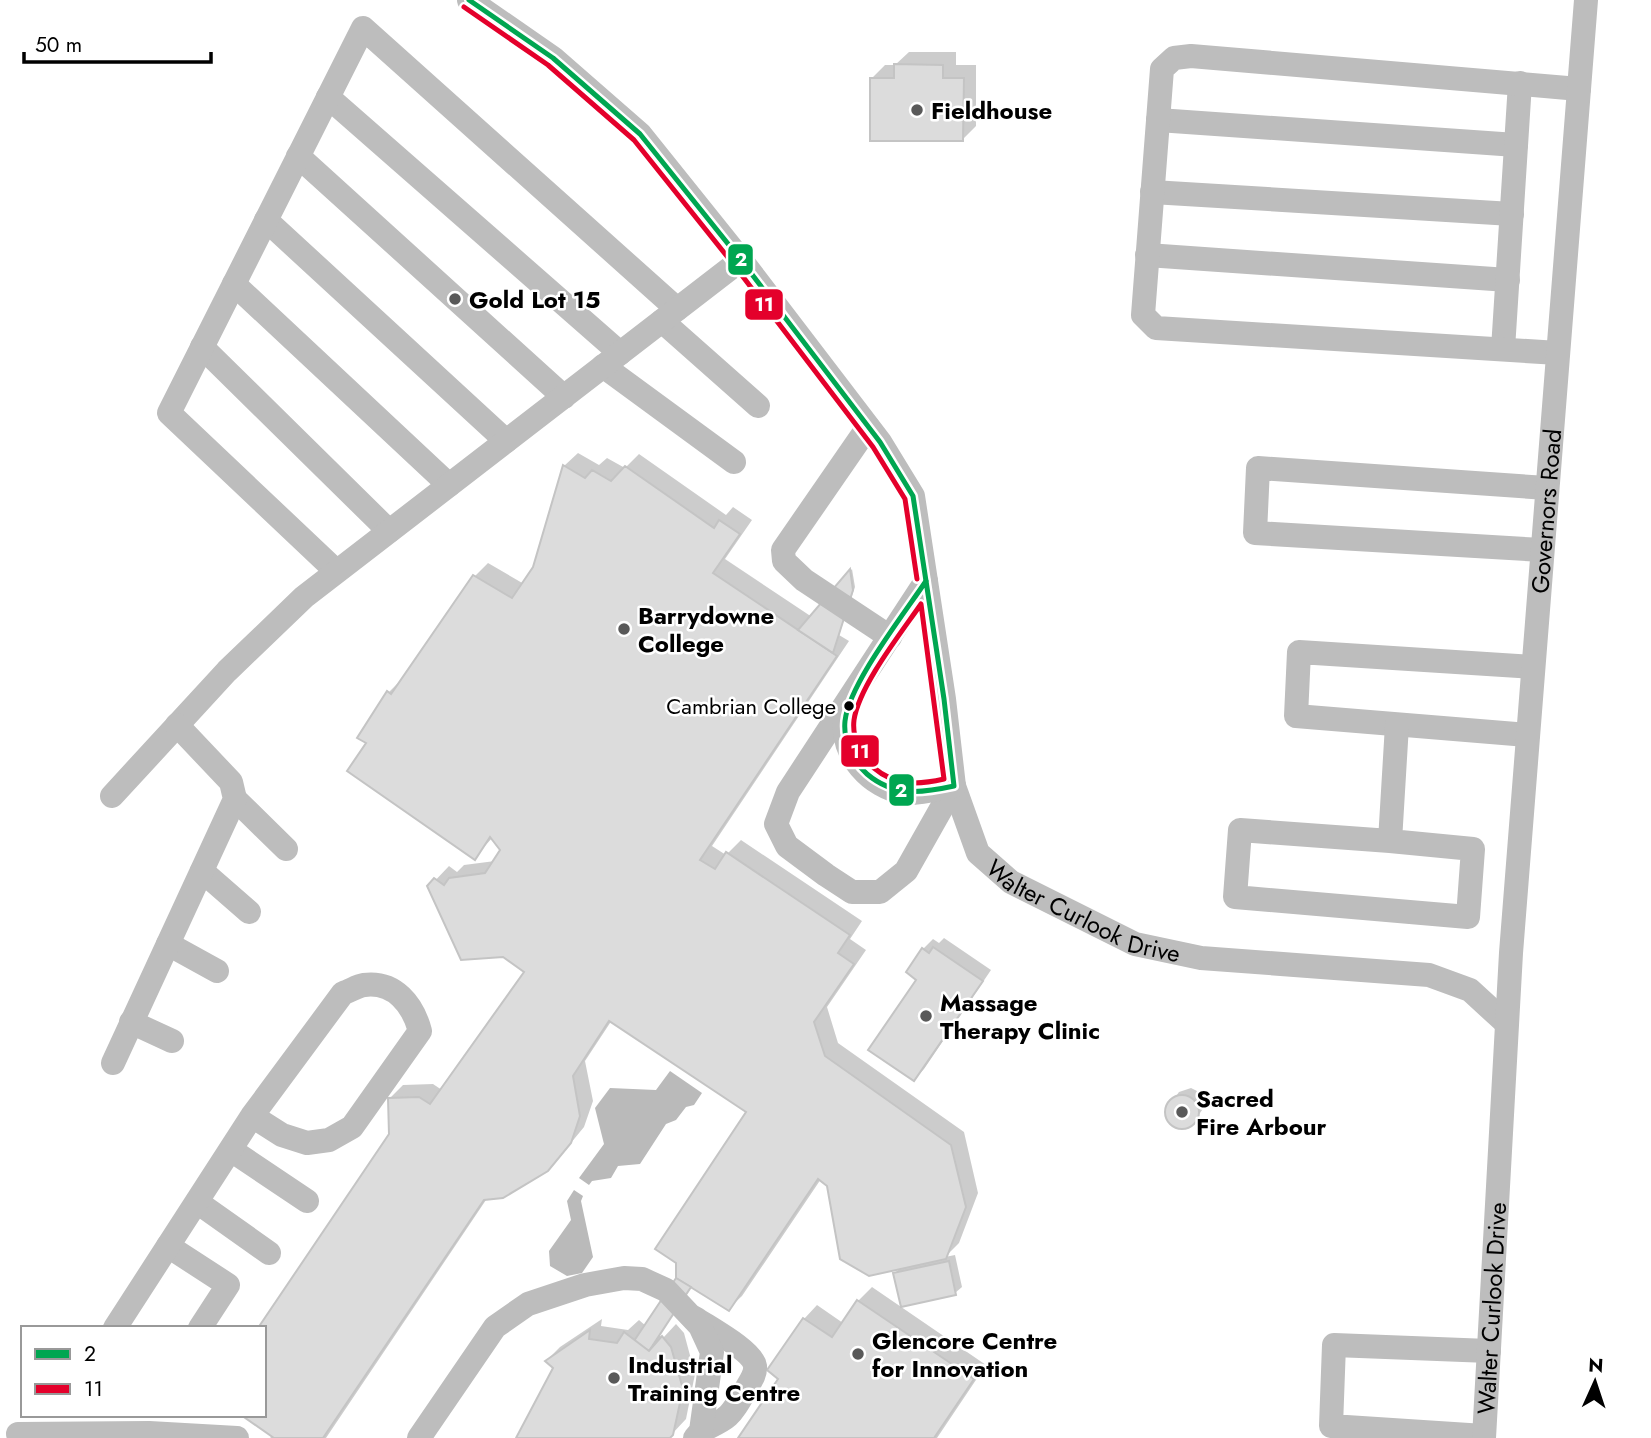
<svg xmlns="http://www.w3.org/2000/svg" width="1651" height="1438" font-family="Jost,sans-serif">
<style>
.water{fill:#bababa}
.shadow{fill:#0003}
.building{fill:#dcdcdc;stroke:#c4c4c4;stroke-width:2}
.lines{fill:none;stroke-linecap:round;stroke-linejoin:round}
.minor{stroke:#bdbdbd;stroke-width:24}
.bus-1-casing{stroke:#fff;stroke-width:10}
.bus-2-casing{stroke:#fff;stroke-width:10}
.bus-1{stroke:#00a651;stroke-width:5}
.bus-2{stroke:#e4002b;stroke-width:5}
.poi-dot{fill:#595959;stroke:#fff;stroke-width:2.5}
.bus-dot{fill:#000;stroke:#fff;stroke-width:2.5}
.labels{text-anchor:middle;dominant-baseline:central;stroke-width:5;stroke-linejoin:round;paint-order:stroke}
.bus-label{font-size:22px;fill:#000;stroke:#fff;text-anchor:end}
.poi-label{font-size:24px;font-weight:bold;fill:#000;stroke:#fff;text-anchor:start}
.street-label{font-size:24px;fill:#000;stroke:#fff}
.line-badge{stroke:#fff;stroke-width:2.5}
.badge-label{font-size:19px;text-anchor:middle;font-weight:bold;fill:#fff}
</style>
<rect width="100%" height="100%" fill="#fff"/>
<g class="water">
<path d="M670 1071 702 1093 694 1105 686 1107 676 1120 666 1124 640 1164 618 1166 611 1178 592 1181 589 1185 579 1178 604 1144 595 1108 610 1088 656 1090Z"/>
<path d="M574 1190 583 1196 581 1201 593 1257 582 1273 567 1276 550 1266 549 1251 571 1220 567 1201Z"/>
</g>
<g class="shadow">
<path d="M909 52H956V65H976V126L963 139 871 79 885 65H895Z"/>
<path d="M578 453 599 465 607 458 625 468 639 454 726 515 733 507 752 520 725 559 812 617 852 569 855 587 839 635 849 641 712 846 726 855 741 840 862 921 850 939 866 950 827 1007 838 1043 964 1132 978 1193 959 1243 945 1257 955 1255 962 1287 955 1293 895 1273 901 1267 829 1185 821 1179 742 1296 728 1309 692 1286 659 1335 663 1338 676 1324 684 1333 695 1374 686 1419 672 1434 667 1438H518L555 1367 547 1360 560 1347 602 1319 601 1326 628 1330 639 1320 646 1326 678 1278 749 1111 612 1020 585 1061 593 1101 584 1127 561 1155 488 1197 326 1438H270L273 1435 264 1415 391 1135 390 1098 403 1085 433 1084 442 1090 526 971 429 887 449 866 457 872 464 865 495 861 502 849 493 837 475 857 368 743 389 692 402 679 475 576 488 563 524 584 534 568 564 466Z"/>
<path d="M944 938 991 970 924 1069 914 1079 919 979 923 949 933 939 939 943Z"/>
<path d="M1191 1088 1201 1093 1205 1106 1192 1124 1181 1128 1169 1121 1166 1110 1179 1092Z"/>
<path d="M872 1287 986 1365 937 1438H740L781 1378 804 1319 817 1305 843 1323 858 1301Z"/>
</g>
<g class="building">
<path d="M894 64 943 65V78H964L963 141H870V78H894Z"/>
<path d="M563 465 585 478 592 470 611 481 625 466 714 528 719 520 740 534 713 573 837 656 700 860 715 869 726 852 850 935 838 953 854 964 814 1022 825 1056 951 1145 966 1207 946 1259 869 1276 840 1259 827 1186 818 1179 729 1311 676 1278V1263L655 1249 746 1112 609 1021 573 1076 580 1116 571 1143 548 1171 503 1198 484 1200 323 1438H274L241 1415H264V1328H258L389 1134 388 1098 419 1097 430 1104 524 972 503 957 461 960 427 886 434 878 444 885 449 878 485 873 500 850 490 837 475 860 347 771 366 743 357 738 387 691 391 694 473 575 512 598 533 567Z"/>
<path d="M850 569 853 590 833 653 798 630Z"/>
<path d="M933 947 983 981 914 1081 868 1050 916 980 906 972 922 948 929 953Z"/>
<circle cx="1182" cy="1112" r="17"/>
<path d="M949 1261 956 1295 901 1307 893 1273Z"/>
<path d="M676 1278 691 1287 649 1351 634 1341Z"/>
<path d="M857 1300 974 1379 934 1438H738L778 1379 767 1370 803 1318 832 1337Z"/>
<path d="M590 1330 589 1339 617 1343 624 1332 649 1351 662 1336 671 1347 683 1389 673 1435 670 1438H516L553 1368 545 1361Z"/>
</g>
<g class="lines">
<g class="minor">
<path id="s1" d="M469 0 553 58 640 134 741 260 880 442 913 496 944 699 954 786 978 853 1011 882 1135 944 1201 958 1429 975 1470 990 1506 1023"/>
<path d="M328 97 620 353"/>
<path d="M1158 120 1516 145"/>
<path d="M298 156 564 397"/>
<path d="M1152 192 1512 214"/>
<path d="M266 220 506 441"/>
<path d="M1147 255 1508 280"/>
<path d="M234 284 449 485"/>
<path d="M662 321 758 406"/>
<path d="M202 347 389 531"/>
<path d="M1503 349 1520 83"/>
<path d="M1558 353 1156 328 1143 315 1162 69 1174 58 1191 56 1579 89"/>
<path d="M603 366 734 462"/>
<path d="M868 427 783 550 784 561 804 580 890 637"/>
<path d="M1542 550 1255 533 1258 468 1547 488"/>
<path d="M336 571 169 413 363 28 677 309"/>
<path d="M926 581 788 792 776 824 787 846 826 875 852 892H880L906 871 954 786"/>
<path d="M850 703C849 708 846 714 845 719 840 754 871 788 905 793 921 794 938 789 954 786"/>
<path d="M1528 735 1296 716 1299 652 1533 667"/>
<path d="M112 796 227 671 304 597 741 260"/>
<path d="M235 799 286 849"/>
<path d="M1390 841 1240 830 1235 897 1468 917 1473 849 1390 841 1397 725"/>
<path d="M202 871 249 912"/>
<path d="M168 944 217 971"/>
<path d="M131 1022 172 1041"/>
<path d="M113 1063 235 799 231 782 177 725"/>
<path d="M231 1150 307 1201"/>
<path d="M197 1202 269 1253"/>
<path d="M168 1246 228 1285 200 1328"/>
<path d="M695 1318C708 1327 753 1351 755 1366 756 1375 749 1383 745 1391 730 1417 729 1418 701 1431"/>
<path d="M115 1328 252 1116 343 993C350 991 357 986 364 985 395 981 413 1005 420 1031L352 1127 329 1140 307 1143 282 1135 252 1116"/>
<path d="M18 1434 149 1433 237 1438"/>
<path d="M1484 1436 1331 1426 1334 1345 1489 1351"/>
<path d="M419 1438 495 1327 528 1304 585 1285 624 1278 642 1279 666 1290 700 1326 712 1352 701 1431 695 1438"/>
<path id="s2" d="M1484 1438 1511 953 1586 0"/>
</g>
<g class="bus-1-casing">
<g id="bus-1">
<path d="M469 0 553 58 640 134 741 260 880 442 913 496 926 581"/>
<path d="M926 581 944 699 954 786C922 793 894 797 867 774 853 762 843 740 845 721 849 684 904 614 926 581Z"/>
</g>
</g>
<g class="bus-2-casing">
<g id="bus-2">
<path d="M464 7 548 65 634 140 734 265 873 447 905 499 917 579"/>
<path d="M921 604 944 779C918 785 895 786 874 768 860 757 852 737 854 720 859 686 901 633 921 604Z"/>
</g>
</g>
<use href="#bus-1" class="bus-1"/>
<use href="#bus-2" class="bus-2"/>
</g>
<g class="poi-dot">
<circle cx="917" cy="110" r="7"/>
<circle cx="455" cy="299" r="7"/>
<circle cx="624" cy="629" r="7"/>
<circle cx="926" cy="1016" r="7"/>
<circle cx="1182" cy="1112" r="7"/>
<circle cx="858" cy="1354" r="7"/>
<circle cx="614" cy="1378" r="7"/>
</g>
<circle class="bus-dot" cx="849" cy="706" r="6"/>
<g class="labels">
<g class="bus-label">
<text x="836" y="706">Cambrian College</text>
</g>
<g class="poi-label">
<text x="931" y="110">Fieldhouse</text>
<text x="469" y="299">Gold Lot 15</text>
<text x="638" y="615">Barrydowne<tspan x="638" dy="28">College</tspan></text>
<text x="940" y="1002">Massage<tspan x="940" dy="28">Therapy Clinic</tspan></text>
<text x="1196" y="1098">Sacred<tspan x="1196" dy="28">Fire Arbour</tspan></text>
<text x="872" y="1340">Glencore Centre<tspan x="872" dy="28">for Innovation</tspan></text>
<text x="628" y="1364">Industrial<tspan x="628" dy="28">Training Centre</tspan></text>
</g>
<g class="street-label">
<text stroke="none"><textPath href="#s2" startOffset="929">Governors Road</textPath></text>
<text stroke="none"><textPath href="#s1" startOffset="1158">Walter Curlook Drive</textPath></text>
<text stroke="none"><textPath href="#s2" startOffset="130">Walter Curlook Drive</textPath></text>
</g>
</g>
<g class="line-badge">
<rect x="727" y="243" width="27" height="33" rx="7" fill="#00a651"/>
<rect x="744" y="288" width="40" height="33" rx="7" fill="#e4002b"/>
<rect x="840" y="734" width="40" height="34" rx="7" fill="#e4002b"/>
<rect x="888" y="773" width="27" height="34" rx="7" fill="#00a651"/>
</g>
<g class="badge-label">
<text x="741" y="266">2</text>
<text x="764" y="311">11</text>
<text x="860" y="758">11</text>
<text x="901" y="797">2</text>
</g>
<rect x="21" y="1326" width="245" height="91" fill="#ffffff" stroke="#999999" stroke-width="2"/>
<rect x="35" y="1349" width="35" height="10" fill="#00a651" stroke="#999999" stroke-width="2"/>
<text x="84" y="1361" font-size="21" fill="#000000">2</text>
<rect x="35" y="1384" width="35" height="10" fill="#e4002b" stroke="#999999" stroke-width="2"/>
<text x="84" y="1396" font-size="21" fill="#000000">11</text>
<g transform="translate(1595 1382) rotate(3)" stroke="#ffffff" stroke-width="5" paint-order="stroke">
<path d="M0-5L12 26L0 18L-12 26Z" fill="#000000"/>
<text y="-10" font-size="19" font-weight="bold" text-anchor="middle" fill="#000000">N</text>
</g>
<path d="M24 52v10h187v-10" fill="none" stroke="#000000" stroke-width="3.5"/>
<text x="35" y="52" font-size="21" fill="#000000" stroke="#ffffff" stroke-width="5" paint-order="stroke">50 m</text>
</svg>
